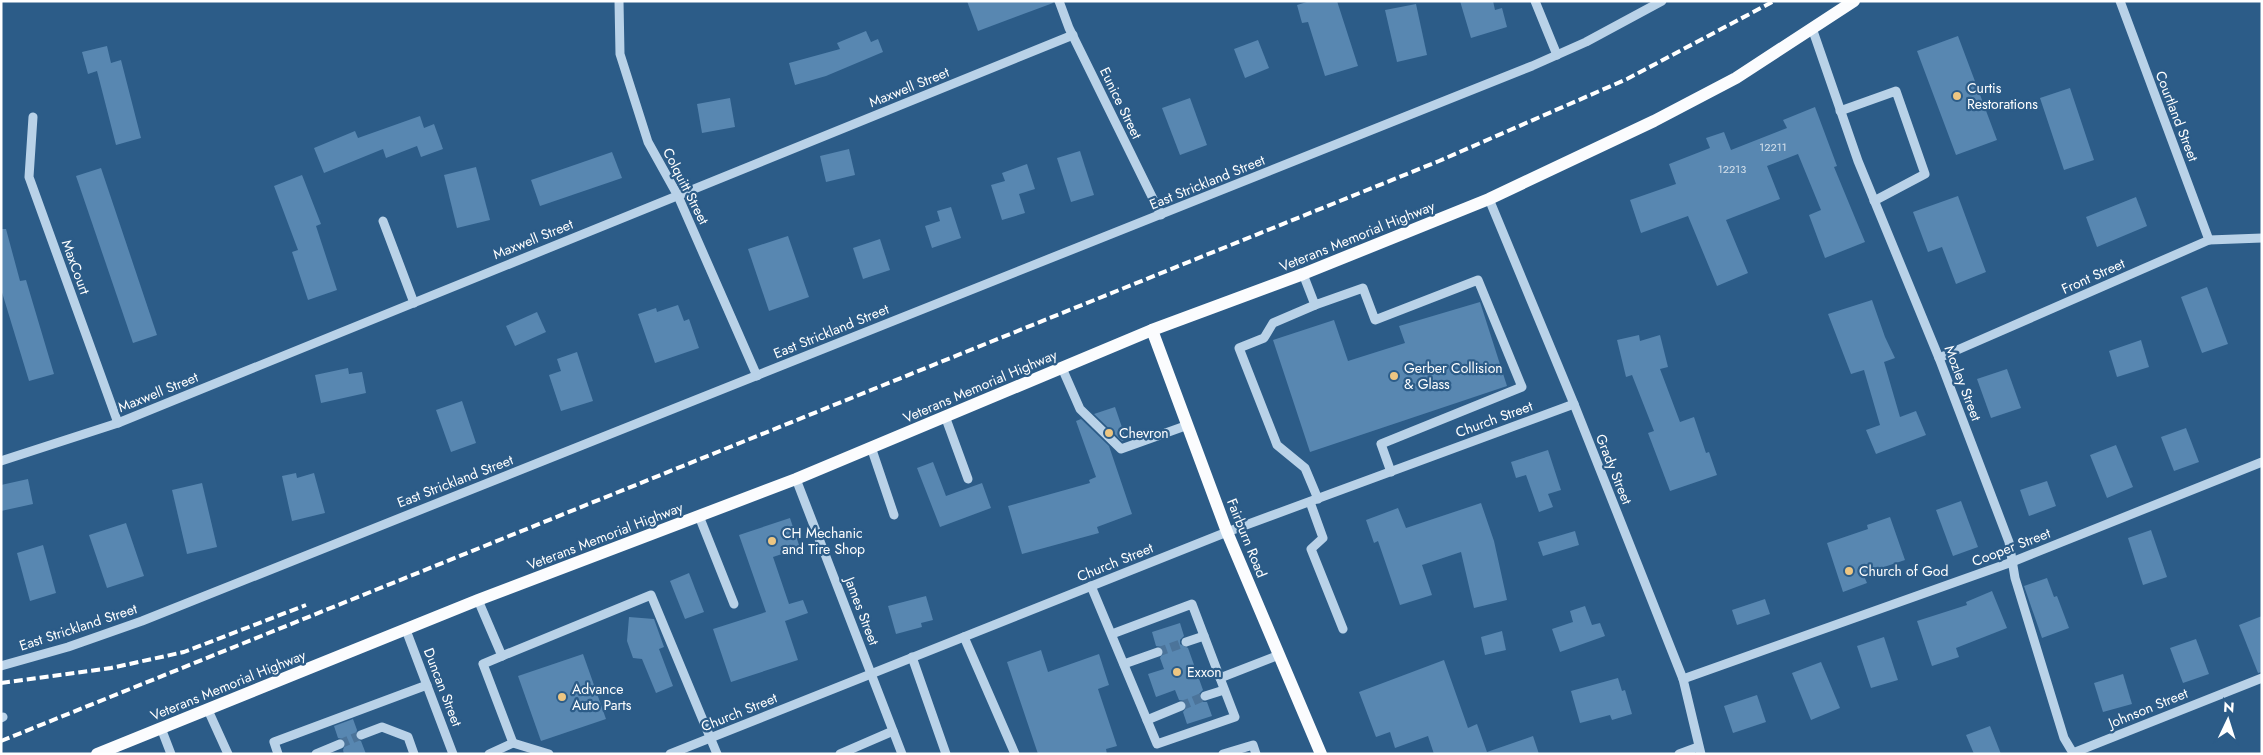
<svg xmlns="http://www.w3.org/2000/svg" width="2263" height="755" font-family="Jost,sans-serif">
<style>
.building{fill:#5887b1}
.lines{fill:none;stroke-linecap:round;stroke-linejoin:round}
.minor-tunnel{stroke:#4c749a;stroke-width:9;stroke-dasharray:9 4.5;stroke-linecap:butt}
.minor{stroke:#b9d2e8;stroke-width:9}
.major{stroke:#fbfcfe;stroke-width:12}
.rail{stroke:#fff;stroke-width:4;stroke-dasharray:9 4;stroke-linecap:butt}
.poi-dot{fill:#edc682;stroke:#2c5c88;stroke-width:2}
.labels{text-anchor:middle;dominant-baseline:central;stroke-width:4.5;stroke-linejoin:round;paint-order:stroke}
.number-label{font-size:11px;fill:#d5e1ec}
.street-label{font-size:14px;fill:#fff;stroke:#2c5c88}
.poi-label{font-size:14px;fill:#fff;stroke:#2c5c88;text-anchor:start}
</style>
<rect width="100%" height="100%" fill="#2c5c88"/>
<g class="building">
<path d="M967 1H1052L1053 3 978 31Z"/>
<path d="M1310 1H1337L1358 66 1325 76 1308 22 1302 23 1297 5Z"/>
<path d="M1460 1H1493L1495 10 1502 8 1507 27 1471 38Z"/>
<path d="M1416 4 1427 55 1397 62 1385 10Z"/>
<path d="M866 31 871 42 878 39 883 52 826 76 795 85 789 63 840 49 837 43Z"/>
<path d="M1958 36 1997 140 1956 155 1917 51Z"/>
<path d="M1258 40 1269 68 1245 78 1234 49Z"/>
<path d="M107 46 111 63 121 60 141 138 116 145 97 71 88 74 82 52Z"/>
<path d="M2070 88 2094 160 2064 170 2040 98Z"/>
<path d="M730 98 735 127 702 133 697 104Z"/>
<path d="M1190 98 1207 145 1180 155 1162 108Z"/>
<path d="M1815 107 1837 166 1834 167 1865 242 1825 258 1809 215 1821 210 1798 154 1767 166 1780 199 1726 220 1748 273 1717 286 1688 216 1641 233 1630 200 1676 184 1669 164 1710 148 1706 138 1724 132 1731 150 1787 128 1783 120Z"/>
<path d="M420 116 424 128 434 124 443 149 421 157 417 146 386 158 383 149 324 173 314 148 355 131 358 138Z"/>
<path d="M849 149 855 175 826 182 820 156Z"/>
<path d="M1080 151 1094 195 1071 202 1057 158Z"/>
<path d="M612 152 622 178 540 206 531 180Z"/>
<path d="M1027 164 1035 189 1019 194 1025 213 1002 220 991 185 1005 181 1002 173Z"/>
<path d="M476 167 490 220 457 228 444 175Z"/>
<path d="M101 168 157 335 133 343 76 176Z"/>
<path d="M302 175 321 224 316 226 337 290 308 300 292 252 298 250 274 186Z"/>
<path d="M1958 196 1986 272 1956 284 1942 247 1928 252 1913 212Z"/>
<path d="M2136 197 2147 226 2097 247 2086 217Z"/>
<path d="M951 207 961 238 932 248 925 226 940 221 937 211Z"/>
<path d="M1 229H6L20 281 26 280 54 374 29 381 1 289Z"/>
<path d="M788 236 809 297 769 311 748 249Z"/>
<path d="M880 239 890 270 863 279 853 248Z"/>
<path d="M2207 287 2228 344 2202 353 2181 297Z"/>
<path d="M1872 300 1885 337 1895 358 1884 362 1900 417 1916 411 1926 435 1876 454 1866 430 1880 425 1864 370 1851 374 1828 314Z"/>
<path d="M1480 302 1507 386 1310 452 1273 340 1334 320 1348 361 1405 343 1399 326Z"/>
<path d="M678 305 684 321 689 319 699 348 655 363 638 314 656 308 657 312Z"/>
<path d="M537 312 546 332 515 346 506 326Z"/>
<path d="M1639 335 1640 341 1660 335 1668 367 1660 369 1680 422 1694 417 1706 453 1709 452 1717 475 1670 491 1648 433 1654 431 1632 375 1626 377 1617 340Z"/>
<path d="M2141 340 2149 367 2117 377 2109 351Z"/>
<path d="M577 352 593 401 561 411 549 375 561 371 557 359Z"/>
<path d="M348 368 349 374 362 372 366 393 321 403 315 375Z"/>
<path d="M2007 369 2021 408 1991 418 1977 379Z"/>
<path d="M462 401 476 443 451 452 436 410Z"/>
<path d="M1115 407 1126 439 1122 441 1094 414Z"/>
<path d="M1081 419 1109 446 1132 514 1097 527 1099 533 1022 554 1008 506 1090 483 1089 480 1096 477 1076 421Z"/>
<path d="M2186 428 2199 462 2174 471 2161 437Z"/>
<path d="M2116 445 2133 487 2107 498 2090 455Z"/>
<path d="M1548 450 1561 490 1548 494 1553 507 1539 512 1526 475 1516 478 1511 462Z"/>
<path d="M933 462 946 496 982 483 991 508 940 527 917 468Z"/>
<path d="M296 473 297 478 314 473 325 513 292 521 282 476Z"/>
<path d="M28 479 33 504 1 511V485Z"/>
<path d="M2047 481 2056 506 2029 516 2020 490Z"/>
<path d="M202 483 217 547 187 554 172 490Z"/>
<path d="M1961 501 1978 547 1953 556 1936 510Z"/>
<path d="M1481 503 1494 541 1507 600 1474 608 1461 552 1422 565 1432 595 1400 605 1378 541 1374 543 1366 520 1398 508 1406 528Z"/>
<path d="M1890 517 1905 560 1863 574 1867 583 1843 592 1827 543 1868 529 1867 525Z"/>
<path d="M790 518 800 548 773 557 789 604 803 600 808 613 785 621 798 660 731 682 713 629 766 612 739 535Z"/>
<path d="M126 523 144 576 107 588 89 535Z"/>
<path d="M2151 530 2167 577 2143 585 2128 538Z"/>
<path d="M1575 531 1579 545 1543 556 1538 542Z"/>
<path d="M43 545 56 593 30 601 17 553Z"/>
<path d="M689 573 704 612 685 619 670 581Z"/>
<path d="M2047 578 2054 597 2057 596 2069 628 2042 638 2024 586Z"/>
<path d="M1992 591 2007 628 1956 648 1959 657 1932 666 1917 621 1967 605 1966 602Z"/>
<path d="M926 596 933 620 921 623 922 627 896 634 888 606Z"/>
<path d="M1765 599 1770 614 1737 625 1732 610Z"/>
<path d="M1585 606 1592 625 1600 623 1605 636 1560 652 1552 629 1573 622 1570 611Z"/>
<path d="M2262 616V672L2258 673 2239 625Z"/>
<path d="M629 617 654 619 664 647 659 649 673 686 656 693 642 659 633 658 627 641Z"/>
<path d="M1180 623 1184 636 1180 640V644L1188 648 1203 690 1199 694V698L1203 702H1207L1212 716 1187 724 1183 712 1187 707 1185 701 1179 700 1175 690 1156 697 1148 674 1164 669 1160 658 1164 650 1162 647 1156 646 1152 632Z"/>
<path d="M1502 631 1506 650 1485 655 1481 637Z"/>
<path d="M1884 637 1898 680 1871 688 1857 646Z"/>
<path d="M2196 639 2209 674 2183 683 2170 648Z"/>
<path d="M1041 650 1048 672 1099 654 1109 685 1098 689 1117 746 1106 749 1107 754H1038L1007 662Z"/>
<path d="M583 654 606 719 541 741 518 676Z"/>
<path d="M1444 660 1468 728 1477 724 1487 752 1533 736 1539 754H1434L1428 736 1395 748 1390 732 1376 737 1359 692Z"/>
<path d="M1821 662 1840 708 1811 720 1792 673Z"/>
<path d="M2123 674 2132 704 2103 712 2094 683Z"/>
<path d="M1618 678 1622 691 1625 690 1632 714 1612 720 1610 715 1580 723 1571 691Z"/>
<path d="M1757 695 1766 722 1733 733 1724 706Z"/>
<path d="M353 719 357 730 355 738 361 741 366 754H344L343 750 346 742 343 739 338 738 334 726Z"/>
<path d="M1990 726 2001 754H1974L1966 735Z"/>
</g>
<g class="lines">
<g class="minor-tunnel">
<path d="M1158 652 1186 642"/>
<path d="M1181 706 1205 696"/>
<path d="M340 744 361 735"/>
</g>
<g class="minor">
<path d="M619 1 620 54 648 142 678 196 757 376"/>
<path d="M1059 1 1069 28 1161 215"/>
<path d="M1535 1 1557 55"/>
<path d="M2120 1 2209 240"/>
<path d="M1812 28 1858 161 1939 358 2009 542 2015 578 2064 738 2073 753 2262 678"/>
<path d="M1840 111 1896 91 1925 174 1874 201"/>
<path d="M33 117 29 177 118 423"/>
<path d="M1489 199 1574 404 1683 679 1701 754"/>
<path d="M383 221 414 303"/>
<path d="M1303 274 1315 305 1363 288 1375 320 1478 280 1522 387 1381 444 1391 472"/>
<path d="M1315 305 1273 323 1264 338 1239 348 1277 445 1305 468 1318 499"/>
<path d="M1939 358 2209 240 2262 238"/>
<path d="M1062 368 1080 409 1121 449 1188 425"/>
<path d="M945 416 968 479"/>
<path d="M871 447 894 515"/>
<path d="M1 461 118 423 1073 35"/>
<path d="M796 479 902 754"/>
<path d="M1310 502 1323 538 1311 549 1343 629"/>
<path d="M699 516 734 604"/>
<path d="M1091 586 1157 744 1235 717 1220 678 1279 655"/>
<path d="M478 600 502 656 651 595 717 754"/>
<path d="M406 630 453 754"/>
<path d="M1112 634 1192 604 1220 678"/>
<path d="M964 637 1015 754"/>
<path d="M1186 642 1204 636"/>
<path d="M912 657 946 754"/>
<path d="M1124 664 1158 652"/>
<path d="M1 666 68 647 142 621 1532 66 1586 42 1662 1"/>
<path d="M1683 679 2012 562 2262 462"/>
<path d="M1205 696 1224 690"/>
<path d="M208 710 228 754"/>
<path d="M1 718 3 717"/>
<path d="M1147 720 1181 706"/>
<path d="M161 728 171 754"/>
<path d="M361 735 382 727 408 737 414 754"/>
<path d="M513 743 549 754"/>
<path d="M278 754 274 742 427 685"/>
<path d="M316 754 340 744"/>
<path d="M489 754 513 743 483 664 502 656"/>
<path d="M670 754 1227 532 1574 404"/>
<path d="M840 754 893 731"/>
<path d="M1223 754 1253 745 1256 754"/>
<path d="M1679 754 1698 747"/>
</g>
<g class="major">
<path d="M1152 330 1227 532 1321 754"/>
<path d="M97 754 478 600 796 479 1152 330 1303 274 1489 199 1654 121 1736 78 1854 1"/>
</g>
<g class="rail">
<path d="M1 683 111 668 184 652 306 605"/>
<path d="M1 741 1439 161 1627 79 1774 1"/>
</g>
</g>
<g class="poi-dot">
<circle cx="1957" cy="96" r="5"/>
<circle cx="1394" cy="376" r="5"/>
<circle cx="1109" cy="433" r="5"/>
<circle cx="772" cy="541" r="5"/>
<circle cx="1849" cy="571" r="5"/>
<circle cx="1177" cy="672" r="5"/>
<circle cx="562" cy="697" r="5"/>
</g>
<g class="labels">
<g class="number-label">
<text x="1773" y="147">12211</text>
<text x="1732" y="169">12213</text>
</g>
<g class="street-label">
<text transform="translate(909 87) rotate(-22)">Maxwell Street</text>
<text transform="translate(1121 103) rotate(64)">Eunice Street</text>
<text transform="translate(2177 116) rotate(69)">Courtland Street</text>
<text transform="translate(1207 182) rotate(-22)">East Strickland Street</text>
<text transform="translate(686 186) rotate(63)">Colquitt Street</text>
<text transform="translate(1357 236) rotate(-22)">Veterans Memorial Highway</text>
<text transform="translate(533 239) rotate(-22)">Maxwell Street</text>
<text transform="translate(76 267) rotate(70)">MaxCourt</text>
<text transform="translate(2093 276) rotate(-24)">Front Street</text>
<text transform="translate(831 331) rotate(-22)">East Strickland Street</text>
<text transform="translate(1963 383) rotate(69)">Mozley Street</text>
<text transform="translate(980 386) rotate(-23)">Veterans Memorial Highway</text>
<text transform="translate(158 392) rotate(-22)">Maxwell Street</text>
<text transform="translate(1494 419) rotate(-20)">Church Street</text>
<text transform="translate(1614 469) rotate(68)">Grady Street</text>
<text transform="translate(455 481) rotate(-21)">East Strickland Street</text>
<text transform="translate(605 536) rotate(-21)">Veterans Memorial Highway</text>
<text transform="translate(1247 538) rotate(68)">Fairburn Road</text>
<text transform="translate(2011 547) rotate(-21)">Cooper Street</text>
<text transform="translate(1115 562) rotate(-22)">Church Street</text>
<text transform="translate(862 611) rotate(69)">James Street</text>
<text transform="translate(78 627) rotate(-18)">East Strickland Street</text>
<text transform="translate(228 685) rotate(-22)">Veterans Memorial Highway</text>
<text transform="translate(443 687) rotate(69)">Duncan Street</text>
<text transform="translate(2148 708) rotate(-22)">Johnson Street</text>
<text transform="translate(739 712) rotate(-22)">Church Street</text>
</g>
<g class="poi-label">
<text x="1967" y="88">Curtis<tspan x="1967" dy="16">Restorations</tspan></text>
<text x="1404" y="368">Gerber Collision<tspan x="1404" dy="16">&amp; Glass</tspan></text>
<text x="1119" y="433">Chevron</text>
<text x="782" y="533">CH Mechanic<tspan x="782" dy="16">and Tire Shop</tspan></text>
<text x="1859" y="571">Church of God</text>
<text x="1187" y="672">Exxon</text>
<text x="572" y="689">Advance<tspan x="572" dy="16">Auto Parts</tspan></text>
</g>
</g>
<rect width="2263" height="755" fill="none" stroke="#ffffff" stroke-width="5"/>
<g transform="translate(2228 720) rotate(4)" stroke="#2c5c88" stroke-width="4" paint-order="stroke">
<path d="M0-4L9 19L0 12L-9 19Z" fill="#ffffff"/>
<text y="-8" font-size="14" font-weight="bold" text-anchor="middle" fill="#ffffff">N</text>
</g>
</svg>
